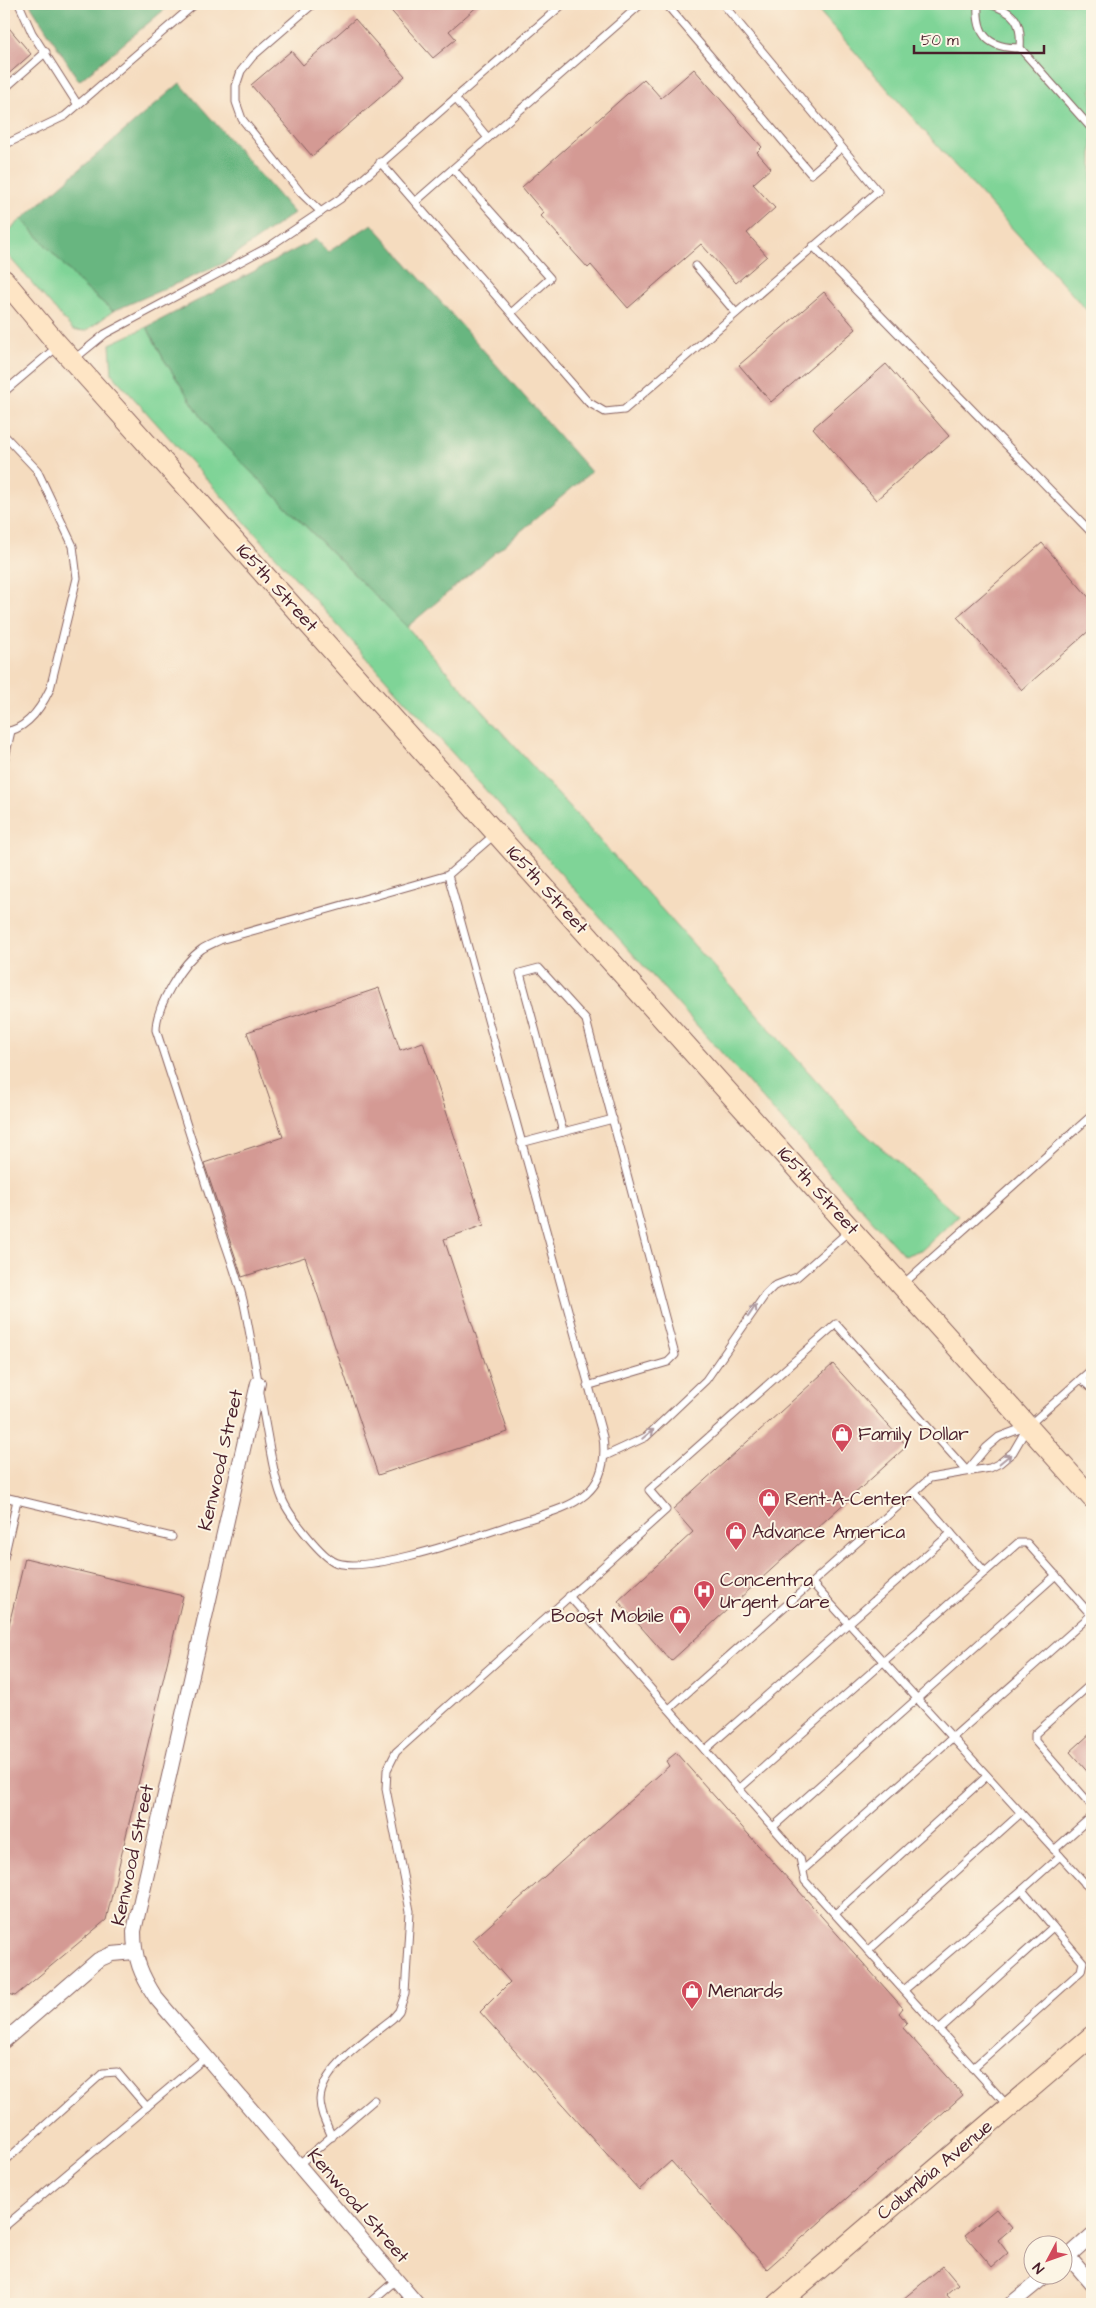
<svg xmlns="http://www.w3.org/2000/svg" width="1096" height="2308" font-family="'Architects Daughter',sans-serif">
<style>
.green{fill:#7fd497;stroke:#647a61}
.forest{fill:#67b680;stroke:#586a56}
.building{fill:#d49a94}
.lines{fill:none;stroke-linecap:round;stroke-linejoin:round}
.lane-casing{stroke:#86615f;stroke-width:9}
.street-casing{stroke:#86615f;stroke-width:16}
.secondary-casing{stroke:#86615f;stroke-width:22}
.lane{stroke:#fff;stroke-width:7}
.street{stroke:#fff;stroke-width:14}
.secondary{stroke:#fee5c5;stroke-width:20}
.oneway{stroke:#ae9aa0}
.labels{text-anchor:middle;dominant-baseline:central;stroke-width:4;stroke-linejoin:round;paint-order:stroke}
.street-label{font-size:19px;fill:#4a1f2b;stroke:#fcf5e5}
.poi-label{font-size:19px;fill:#4a1f2b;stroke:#fcf5e5;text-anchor:start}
</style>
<rect width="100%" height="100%" fill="#fcf5e5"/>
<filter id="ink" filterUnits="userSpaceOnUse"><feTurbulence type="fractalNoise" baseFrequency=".02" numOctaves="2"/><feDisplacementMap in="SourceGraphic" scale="10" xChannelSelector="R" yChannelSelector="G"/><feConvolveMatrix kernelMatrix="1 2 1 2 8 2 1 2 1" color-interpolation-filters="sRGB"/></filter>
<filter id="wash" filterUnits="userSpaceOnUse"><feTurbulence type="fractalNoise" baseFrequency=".0096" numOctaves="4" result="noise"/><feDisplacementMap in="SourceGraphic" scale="20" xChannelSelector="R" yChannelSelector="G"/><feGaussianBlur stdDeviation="1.12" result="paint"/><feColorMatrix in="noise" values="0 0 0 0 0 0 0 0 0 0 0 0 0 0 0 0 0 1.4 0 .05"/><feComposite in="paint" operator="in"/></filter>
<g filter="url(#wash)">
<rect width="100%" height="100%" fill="#f5dcbf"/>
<g class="green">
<path d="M813 4H1092V316L948 158Z"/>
<path d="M22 219 83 286 113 311 86 331 73 330 4 251V235Z"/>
<path d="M147 327 163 358 212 433 407 627 861 1130 958 1216 923 1249 904 1256 112 374 110 344Z"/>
</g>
<g class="forest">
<path d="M30 4H171L79 81Z"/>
<path d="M180 83 294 213 222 264 113 311 83 286 22 219Z"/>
<path d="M372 224 591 472 407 627 212 433 163 358 147 327 316 239 328 252Z"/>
</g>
<g id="blocks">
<g class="building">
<path d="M385 4H480L449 31 456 39 433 58Z"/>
<path d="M355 19 405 76 312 156 251 85 291 51 303 65Z"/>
<path d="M4 22 31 54 4 78Z"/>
<path d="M694 69 762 147 757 152 771 168 753 184 775 208 747 233 767 256 736 283 701 244 628 308 591 265 588 268 541 216 544 213 522 187 644 79 661 98Z"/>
<path d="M824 292 856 329 771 402 739 365Z"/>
<path d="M886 364 949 436 876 500 813 428Z"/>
<path d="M1042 543 1092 601V628L1022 690 957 617Z"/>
<path d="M379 988 400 1050 423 1042 484 1225 444 1239 508 1432 378 1475 305 1257 242 1277 204 1163 283 1137 247 1032Z"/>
<path d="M833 1364 907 1446 671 1661 618 1601 693 1532 673 1509Z"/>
<path d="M25 1558 183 1596 106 1920 15 1996 4 1993V1645Z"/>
<path d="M1092 1732V1777L1070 1752Z"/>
<path d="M676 1753 903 2008 899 2013 907 2023 903 2028 963 2095 767 2269 671 2161 639 2190 480 2012 510 1982 473 1940 669 1766 666 1761Z"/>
<path d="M996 2209 1012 2228 998 2240 1008 2253 992 2267 965 2235Z"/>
<path d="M943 2266 958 2284 946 2294 955 2304H897Z"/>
</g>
</g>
</g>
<g filter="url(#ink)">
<use href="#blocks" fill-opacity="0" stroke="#86615f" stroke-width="1"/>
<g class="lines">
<g class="lane-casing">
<g id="lane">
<path d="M19 4 32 33 78 105"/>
<path d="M313 4 253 56 241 71 236 86V102L242 119 301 193 321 212"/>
<path d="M666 4 811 174 841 148"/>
<path d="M978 4C976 36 989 48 1020 48"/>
<path d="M989 4C1015 12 1022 21 1020 48L1092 129"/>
<path d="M4 89 46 52"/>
<path d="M455 98 488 138"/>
<path d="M4 145 65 116 195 4"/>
<path d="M380 162 588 402 605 412 624 410 878 191 723 4"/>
<path d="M453 169 550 278 511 313"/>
<path d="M415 202 641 4"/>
<path d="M813 246 1092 533"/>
<path d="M696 266 736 313"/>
<path d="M73 360 105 334 270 246 340 199 563 4"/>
<path d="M4 392 57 347"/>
<path d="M4 435 37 470 73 546 77 578 50 689C41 708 26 730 4 732"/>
<path d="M4 762 11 731"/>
<path d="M448 875 603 1437C611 1499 567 1507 520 1522 485 1533 362 1578 333 1561 319 1553 287 1513 282 1498 274 1478 271 1455 267 1433 259 1390 253 1347 244 1304 237 1274 225 1244 215 1214 196 1153 176 1091 156 1030 156 1006 182 963 202 949 208 945 214 943 220 940L448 875 494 835"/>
<path d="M563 1132 613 1119"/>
<path d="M521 1143 563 1132 520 973 539 968 586 1020 675 1355 668 1362 587 1386"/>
<path d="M902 1285 1092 1115"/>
<path d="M1081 1379 1092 1389"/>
<path d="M605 1456 646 1437 706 1380 765 1295 774 1286 797 1277 850 1230"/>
<path d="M967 1471 986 1448 999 1437 1028 1426 1092 1369"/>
<path d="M915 1492 985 1572 1018 1543H1027L1092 1616"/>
<path d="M4 1497 17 1500 4 1558"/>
<path d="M17 1500 172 1537"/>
<path d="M812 1583 1092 1891"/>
<path d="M569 1596 800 1858 805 1881 1007 2105"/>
<path d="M1092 1683 1035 1734V1741L1092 1806"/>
<path d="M669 1709 930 1478 990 1468 1000 1463 1013 1452 1027 1428"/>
<path d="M705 1750 951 1533"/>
<path d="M739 1789 985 1572"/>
<path d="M773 1827 1056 1575"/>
<path d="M1054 1850 1092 1816"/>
<path d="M803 1870 1091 1615"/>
<path d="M1085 1884 1092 1878"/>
<path d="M835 1914 987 1776"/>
<path d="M868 1951 1021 1813"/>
<path d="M904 1990 1022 1890"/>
<path d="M939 2030 1053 1927"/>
<path d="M973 2068 1081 1971 1083 1962 1022 1890 1060 1856"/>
<path d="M332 2137C327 2125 320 2113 320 2100 321 2068 370 2037 393 2018L399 2011 405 1994 410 1911 386 1789 387 1770 396 1752 666 1510 649 1490 836 1324 967 1471"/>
<path d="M4 2162 103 2073 117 2072 147 2107"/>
<path d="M298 2165 374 2100"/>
<path d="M4 2227 206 2057"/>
<path d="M368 2304 396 2280"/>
</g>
</g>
<g class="street-casing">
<g id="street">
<path d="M258 1383 134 1931C134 1959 141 1975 156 1998L417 2304"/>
<path d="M4 2041 98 1960 112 1954 134 1952"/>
<path d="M1068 2256 1092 2284"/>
<path d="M1064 2260 1092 2235"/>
<path d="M1011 2304 1045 2276"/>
</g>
</g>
<g class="secondary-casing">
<g id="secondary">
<path d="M4 280 54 340 1092 1498"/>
<path d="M778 2304 1092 2036"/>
</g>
</g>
<use href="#lane" class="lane"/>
<use href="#street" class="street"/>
<use href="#secondary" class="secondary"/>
</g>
<defs><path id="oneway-shaft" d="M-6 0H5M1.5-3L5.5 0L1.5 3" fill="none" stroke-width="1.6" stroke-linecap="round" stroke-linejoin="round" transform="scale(1.25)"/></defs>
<g class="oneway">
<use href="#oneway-shaft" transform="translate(752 1311) rotate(-56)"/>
<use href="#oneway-shaft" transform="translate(648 1434) rotate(-39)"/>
<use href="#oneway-shaft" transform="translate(1005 1459) rotate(-39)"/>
</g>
</g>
<defs>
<g id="shop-pin" transform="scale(1.125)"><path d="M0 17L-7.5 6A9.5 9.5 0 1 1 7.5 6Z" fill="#d1495b" stroke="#fcf5e5"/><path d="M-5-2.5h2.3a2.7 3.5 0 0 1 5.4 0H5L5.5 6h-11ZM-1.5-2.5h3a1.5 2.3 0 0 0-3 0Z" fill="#fff"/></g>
<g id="hospital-pin" transform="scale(1.125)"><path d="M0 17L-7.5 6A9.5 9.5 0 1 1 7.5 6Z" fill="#d1495b" stroke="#fcf5e5"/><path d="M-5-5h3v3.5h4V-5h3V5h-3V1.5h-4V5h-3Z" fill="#fff"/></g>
</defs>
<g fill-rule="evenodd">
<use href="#shop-pin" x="842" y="1434"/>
<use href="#shop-pin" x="769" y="1499"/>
<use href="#shop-pin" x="736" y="1532"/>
<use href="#hospital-pin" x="704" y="1591"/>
<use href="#shop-pin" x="680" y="1616"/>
<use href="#shop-pin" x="692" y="1991"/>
</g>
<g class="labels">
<g class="street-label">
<text transform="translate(277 588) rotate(48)">165th Street</text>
<text transform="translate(547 890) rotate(48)">165th Street</text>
<text transform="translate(818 1191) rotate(48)">165th Street</text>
<text transform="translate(221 1460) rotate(-77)">Kenwood Street</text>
<text transform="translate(133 1855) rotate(-78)">Kenwood Street</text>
<text transform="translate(935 2170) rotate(-40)">Columbia Avenue</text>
<text transform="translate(358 2206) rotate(49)">Kenwood Street</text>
</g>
<g class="poi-label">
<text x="858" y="1434">Family Dollar</text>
<text x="785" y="1499">Rent-A-Center</text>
<text x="752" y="1532">Advance America</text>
<text x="720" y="1580">Concentra<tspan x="720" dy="22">Urgent Care</tspan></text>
<text x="664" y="1616" text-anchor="end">Boost Mobile</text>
<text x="708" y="1991">Menards</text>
</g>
</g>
<rect width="1096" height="2308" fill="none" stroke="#fcf5e5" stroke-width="20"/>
<g transform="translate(1048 2260) rotate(229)"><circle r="24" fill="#fcf5e5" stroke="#b59f9b"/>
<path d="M0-4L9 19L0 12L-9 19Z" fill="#d1495b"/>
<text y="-8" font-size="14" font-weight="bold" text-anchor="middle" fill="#4a1f2b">N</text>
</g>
<path d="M914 45v8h130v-8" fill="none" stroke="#4a1f2b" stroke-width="2.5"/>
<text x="921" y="45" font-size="15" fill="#4a1f2b" stroke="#fcf5e5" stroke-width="4" paint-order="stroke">50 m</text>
</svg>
